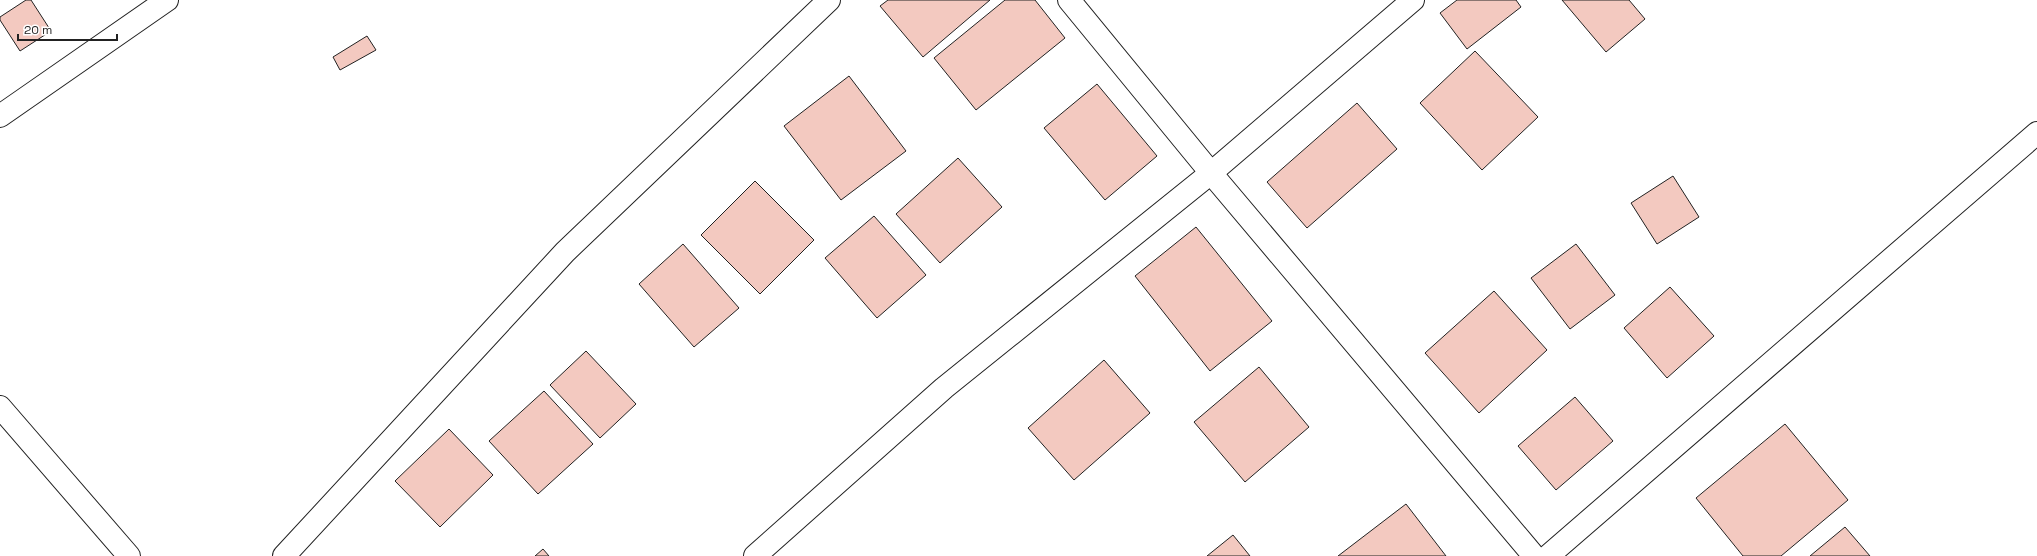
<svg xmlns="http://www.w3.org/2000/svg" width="2037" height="556" font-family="'Space Grotesk',sans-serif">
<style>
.building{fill:#f3c9c0;stroke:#222}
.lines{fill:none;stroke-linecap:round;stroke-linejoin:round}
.minor-casing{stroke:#222;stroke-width:24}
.minor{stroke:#fff;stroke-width:22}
</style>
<rect width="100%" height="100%" fill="#fff"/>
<g class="building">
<path d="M26 0H31L51 31 20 51 0 20V17Z"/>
<path d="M888 0H990L923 57 880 6Z"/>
<path d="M1005 0H1035L1065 38 976 110 934 58Z"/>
<path d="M1457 0H1516L1521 7 1467 49 1440 13Z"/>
<path d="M1562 0H1629L1645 19 1606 52Z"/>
<path d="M367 36 376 50 340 70 333 57Z"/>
<path d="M1475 51 1538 117 1482 170 1420 103Z"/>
<path d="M849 76 906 151 841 200 784 126Z"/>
<path d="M1097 84 1157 156 1105 200 1044 128Z"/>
<path d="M1357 103 1397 149 1307 228 1267 182Z"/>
<path d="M958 158 1002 207 940 263 896 214Z"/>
<path d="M1673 176 1699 217 1657 244 1631 203Z"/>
<path d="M755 181 814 240 760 294 701 235Z"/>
<path d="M874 216 926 275 877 318 825 258Z"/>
<path d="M1196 227 1272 321 1210 371 1135 276Z"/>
<path d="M683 244 739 308 694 347 639 284Z"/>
<path d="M1576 244 1615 295 1570 329 1531 278Z"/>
<path d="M1670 287 1714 336 1667 378 1624 328Z"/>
<path d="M1494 291 1547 350 1479 413 1425 353Z"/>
<path d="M586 351 636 404 600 438 550 385Z"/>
<path d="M1104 360 1150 413 1074 480 1028 428Z"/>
<path d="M1259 367 1309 427 1245 482 1194 422Z"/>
<path d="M544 391 593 444 538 494 489 441Z"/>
<path d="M1575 397 1613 441 1556 490 1518 446Z"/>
<path d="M1785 424 1848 500 1781 556H1743L1696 498Z"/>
<path d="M449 429 493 475 440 527 395 481Z"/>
<path d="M1406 504 1446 556H1338Z"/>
<path d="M1845 527 1870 556H1810Z"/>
<path d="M1233 535 1250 556H1207Z"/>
<path d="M543 549 549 556H535Z"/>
</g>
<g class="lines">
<g class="minor-casing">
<g id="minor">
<path d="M1069 0 1211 173 1534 556"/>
<path d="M0 116 167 0"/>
<path d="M0 407 129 556"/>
<path d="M284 556 565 252 829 0"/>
<path d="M755 556 944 388 1211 173 1413 0"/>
<path d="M1548 556 2037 133"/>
</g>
</g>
<use href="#minor" class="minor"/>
</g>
<path d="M18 34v6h99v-6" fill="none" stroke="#222222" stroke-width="2"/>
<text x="24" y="34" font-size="12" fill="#222222" stroke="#ffffff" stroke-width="3" paint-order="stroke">20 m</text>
</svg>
